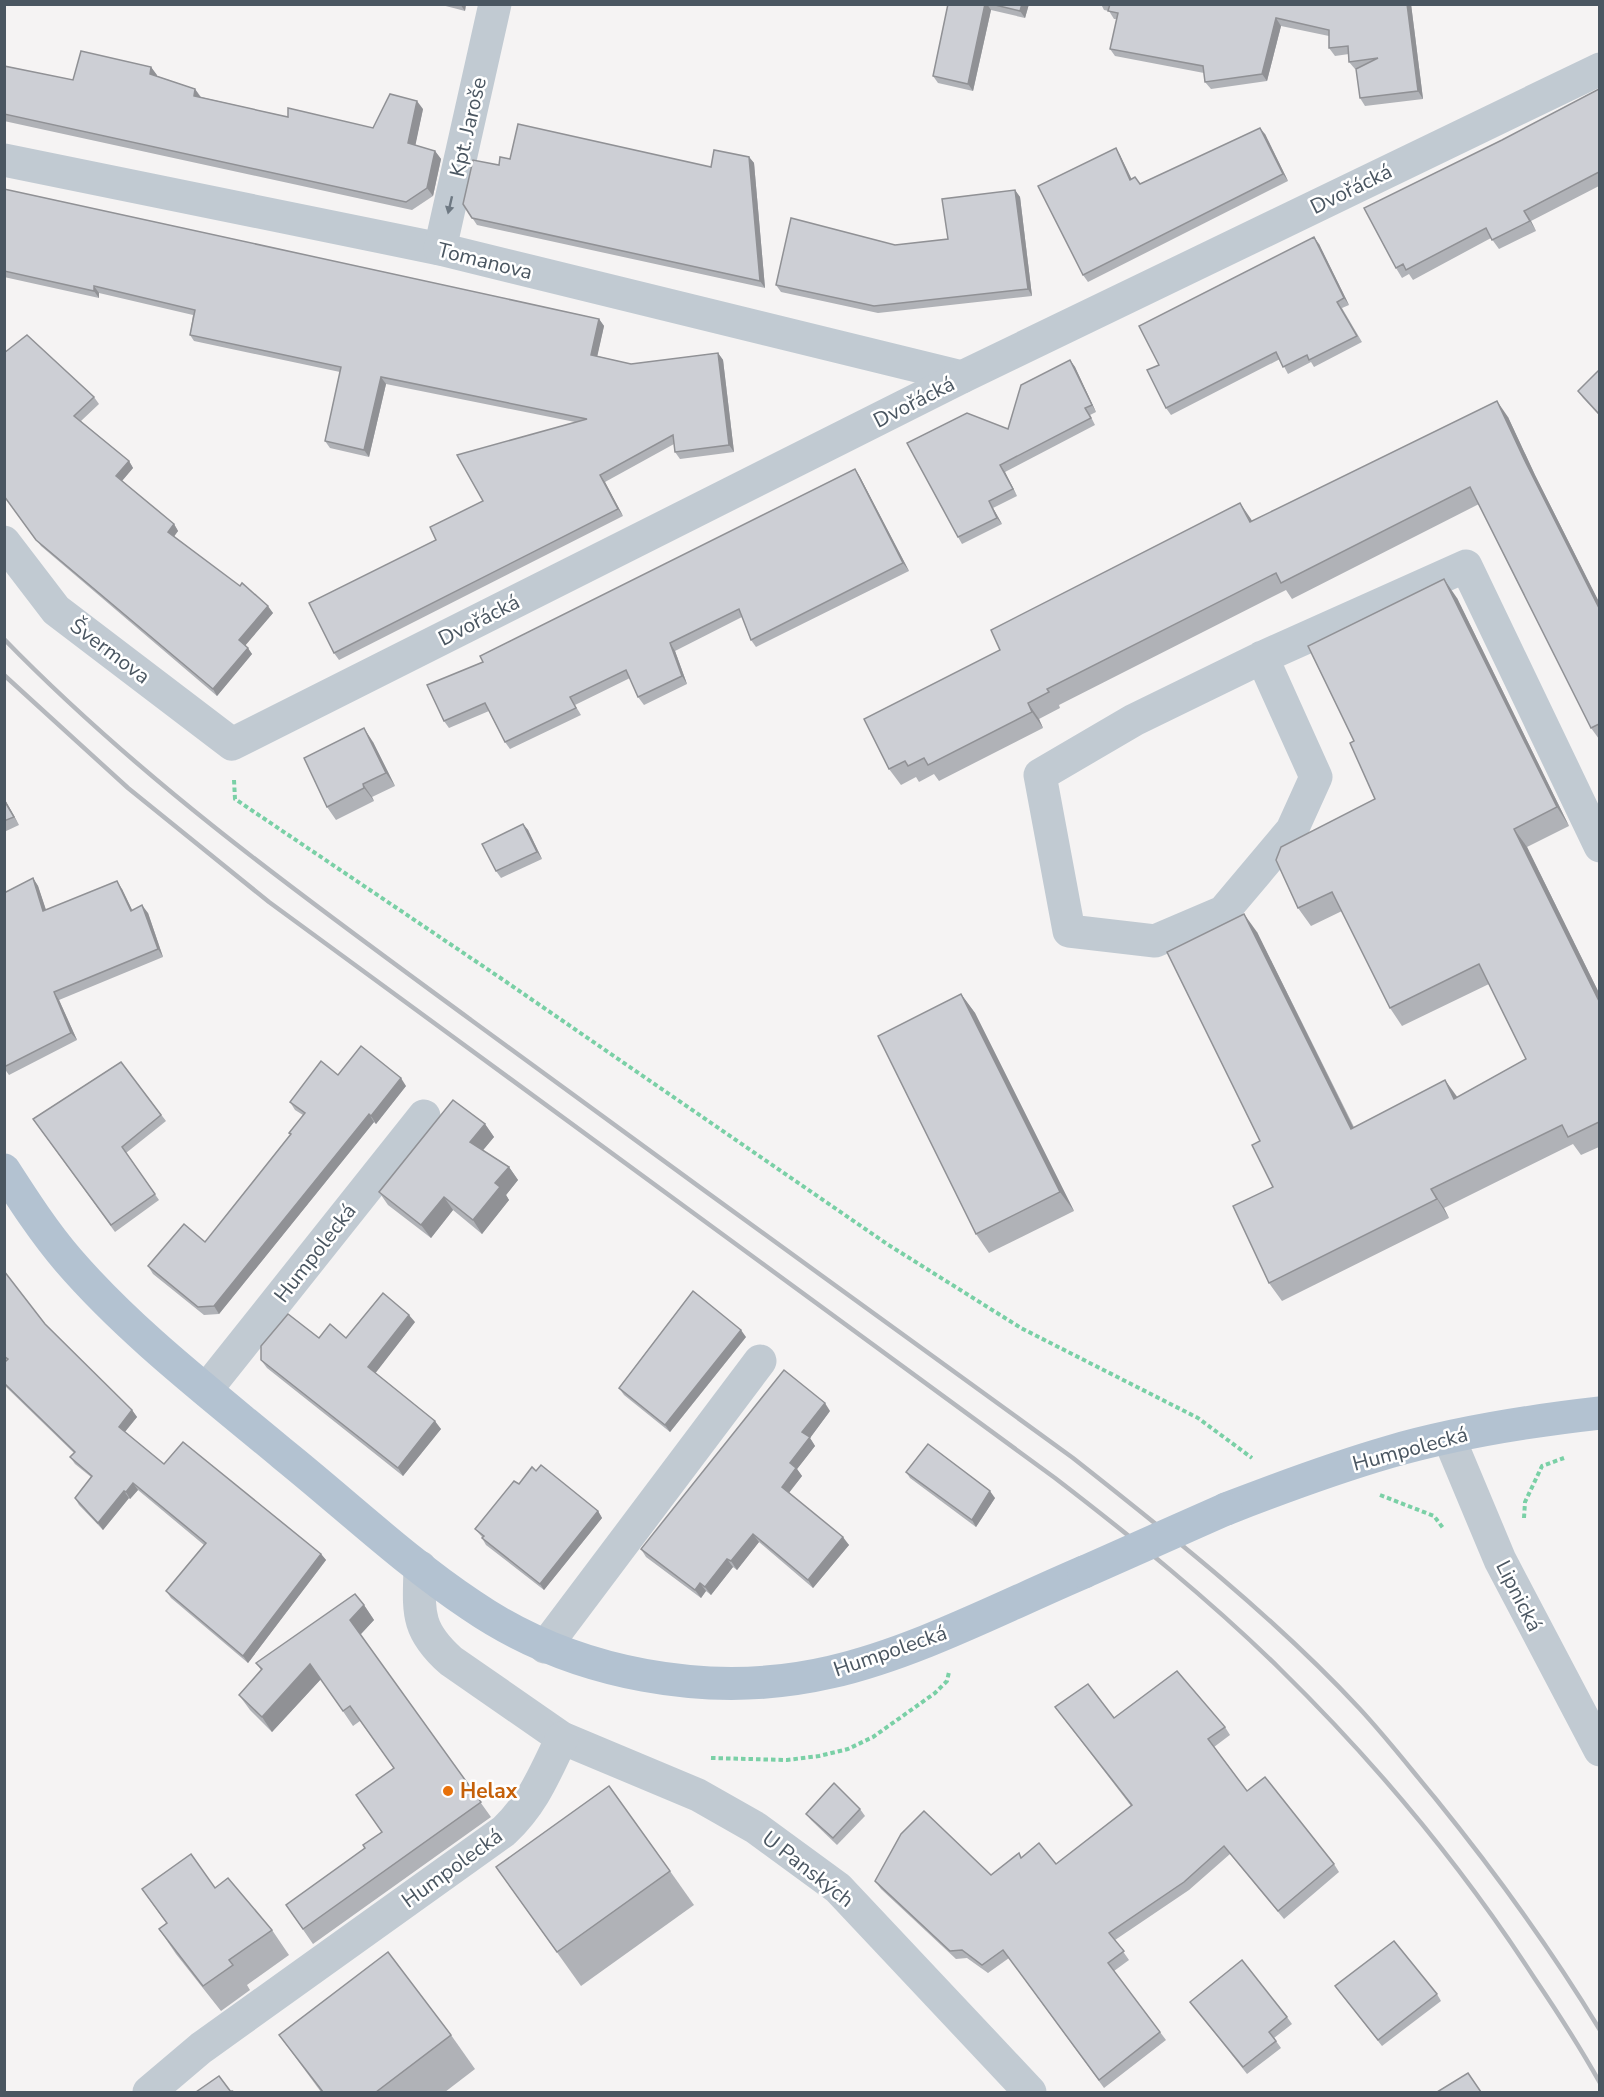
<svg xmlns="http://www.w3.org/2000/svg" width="1604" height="2097" font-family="'Nunito Sans',sans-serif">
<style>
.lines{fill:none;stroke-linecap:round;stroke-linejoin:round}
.path{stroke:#7ad0a6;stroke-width:4;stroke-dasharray:4.5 3;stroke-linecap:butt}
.minor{stroke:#c1cad2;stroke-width:33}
.major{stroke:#b3c2d1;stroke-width:33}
.rail{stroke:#b5b8bd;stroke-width:4.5}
.major-bridge{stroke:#b3c2d1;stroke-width:33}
.wall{fill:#b0b2b7}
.shaded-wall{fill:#909195}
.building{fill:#cdcfd5;stroke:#909195;stroke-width:1.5}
.oneway{fill:#6e7983}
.food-dot{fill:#e8710a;stroke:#fff;stroke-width:2}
.labels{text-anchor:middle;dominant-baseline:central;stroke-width:5;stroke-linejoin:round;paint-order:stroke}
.street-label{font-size:21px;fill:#4a5661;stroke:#fff}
.food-label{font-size:21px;font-weight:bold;fill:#c56008;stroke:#fff;text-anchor:start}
</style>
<rect width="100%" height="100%" fill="#f5f3f3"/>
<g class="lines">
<g class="path">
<path d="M234 780 235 799 502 979 887 1244 1021 1328 1198 1418 1252 1458"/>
<path d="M1380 1495 1434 1516 1443 1528"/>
<path d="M1524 1518 1525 1502 1542 1466 1564 1458"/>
<path d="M711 1758 787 1760 819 1756 848 1749 873 1737 935 1693 947 1681 949 1672"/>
</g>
<g class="minor">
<path d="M4 160 440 249 962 377"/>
<path d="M440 249 495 4"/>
<path d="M4 542 56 610 232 744 962 377 1600 69"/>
<path d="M1262 657 1316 777 1292 830 1223 912 1155 941 1069 931 1040 775 1134 720 1265 656 1466 566 1600 846"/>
<path d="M206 1390 424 1116"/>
<path d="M1449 1438 1500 1560 1600 1750"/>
<path d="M420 1567C419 1611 415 1629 451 1661L562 1738 698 1795 756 1828 838 1888 1030 2092"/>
<path d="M545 1647 760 1361"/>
<path d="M149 2092 201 2048 504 1831C534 1802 544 1775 562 1738"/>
</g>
<g class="major">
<path d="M4 1170C24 1201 44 1232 68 1260 131 1333 210 1393 284 1455 346 1505 405 1561 471 1605 573 1675 711 1700 831 1672 915 1653 1004 1606 1084 1572"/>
<path d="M1226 1509C1280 1488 1334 1468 1389 1452 1458 1432 1529 1421 1600 1413"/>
</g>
<g class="rail">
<path d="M4 639C145 784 309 901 471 1020 671 1167 872 1312 1073 1458 1172 1536 1273 1616 1359 1708 1386 1737 1410 1768 1435 1798 1495 1872 1551 1949 1600 2030"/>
<path d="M4 675 128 788 269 902 1055 1478C1133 1538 1210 1600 1280 1669 1376 1763 1462 1866 1535 1979 1558 2013 1580 2047 1600 2083"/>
</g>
<path class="major-bridge" d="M1084 1572 1226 1509"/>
</g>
<g class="wall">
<path d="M438 4H466L465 11Z"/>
<path d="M948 4H1029L1025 18 991 10 973 91 938 83 933 76Z"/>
<path d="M1101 4H1411L1423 99 1365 106 1360 98 1356 69H1355L1349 62V54L1335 56 1329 48V36L1281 26 1267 81 1211 89 1205 82 1204 73 1115 56 1110 49 1117 19H1114L1109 11 1104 10Z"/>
<path d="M4 66 73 80 151 67 157 76 195 89 201 97 288 117 373 128 423 109 415 145 435 151 441 159 433 196 412 210 4 121Z"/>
<path d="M1599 89V186L1531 221 1536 231 1499 249 1491 238 1413 280 1409 274 1402 278 1396 268 1502 140Z"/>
<path d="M1265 134 1288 181 1088 282 1083 275 1116 148 1120 155 1131 179 1140 184Z"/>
<path d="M749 157 754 163 765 288 477 225 463 204 499 165 510 159 711 167Z"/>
<path d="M4 189 599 319 604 326 597 356 631 364 718 353 723 360 734 452 680 459 675 452 674 444 605 482 623 516 339 660 334 653 436 540 575 422 386 384 369 457 330 448 325 441 340 372 194 341 190 335 193 315 99 293V298L4 277Z"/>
<path d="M1015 190 1020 197 1032 296 878 313 781 292 776 285 895 245 948 239Z"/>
<path d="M1319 244 1349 305 1342 308 1362 342 1314 367 1311 362 1288 374 1280 359 1171 415 1166 408 1159 365Z"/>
<path d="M4 353 94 397 99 404 81 421 129 461 133 468 122 481 174 524 178 531 174 536 273 613 245 645 252 654 217 696 41 546 4 496Z"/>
<path d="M1070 360 1075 367 1096 412 1090 415 1095 425 1005 472 1017 496 993 508 1002 524 962 544 958 537 1008 429Z"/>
<path d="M1599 370V415L1583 398 1578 391Z"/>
<path d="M1508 417 1535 475 1599 602V739L1591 728 1479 504 1292 599 1286 590 1059 705 1060 708 1039 719 1043 728 939 781 934 774 919 782 916 777 901 785 889 769 1252 521Z"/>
<path d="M855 469 860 477 909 571 756 647 751 640 742 617 675 651 687 684 644 705 638 697 630 678 575 705 581 715 510 749 505 742 489 711 449 728 444 721 483 662Z"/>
<path d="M1457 598 1569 826 1527 847 1599 993V1147L1581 1155 1573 1144 1444 1208 1449 1218 1282 1301 1269 1283 1273 1187 1260 1141 1257 932 1354 1127 1458 1097 1526 1059 1489 984 1402 1026 1390 1008 1342 911 1311 926 1298 908 1375 799 1354 741Z"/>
<path d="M373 742 395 786 372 797 374 801 336 820 327 807Z"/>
<path d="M4 798 19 825 4 832Z"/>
<path d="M523 824 528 830 542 859 501 878 496 871Z"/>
<path d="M33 878 38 886 46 910 122 889 132 910 148 913 163 957 59 1000 77 1040 9 1075 4 1068V893Z"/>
<path d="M961 994 975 1013 1074 1211 989 1253 976 1234Z"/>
<path d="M121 1062 166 1121 126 1153 159 1200 115 1232 33 1119Z"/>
<path d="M338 1075 406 1086 376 1124 374 1122 219 1314 204 1315 153 1274 148 1266 205 1242 290 1135 303 1115 295 1110 290 1102Z"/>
<path d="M485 1124 494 1137 483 1150 509 1167 518 1180 506 1195 509 1200 482 1234 453 1210 431 1238 388 1205 379 1192Z"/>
<path d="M4 1271 45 1324 132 1410 137 1417 125 1432 164 1464 321 1554 326 1560 248 1663 171 1598 166 1591 204 1545 138 1490 130 1499 129 1498 103 1530 79 1505 75 1498 91 1477 75 1464 70 1457 74 1453 4 1385V1363L7 1360 4 1357Z"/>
<path d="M415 1322 375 1373 441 1429 403 1476 267 1368 261 1360 319 1338H346Z"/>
<path d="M746 1337 670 1432 624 1395 619 1388Z"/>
<path d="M830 1411 810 1438 815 1446 797 1469 802 1476 789 1493 849 1545 813 1588 759 1542 737 1570 733 1567 711 1595 706 1591 701 1598 646 1557 641 1549Z"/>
<path d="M536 1471 598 1511 602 1518 544 1590 486 1545 482 1538V1537L475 1529 519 1484Z"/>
<path d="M906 1472 995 1498 976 1527 910 1478Z"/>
<path d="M364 1605 374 1620 360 1635 491 1817 313 1944 286 1905 365 1848 382 1832 394 1768 360 1721 353 1726 321 1679 272 1732 250 1710 239 1695 261 1670 256 1663Z"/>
<path d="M1055 1707 1114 1718 1225 1727 1230 1735 1214 1747 1247 1791 1334 1864 1339 1872 1284 1919 1230 1854 1189 1890 1115 1940 1129 1960 1114 1971 1166 2040 1104 2088 1009 1958 988 1973 967 1958 956 1959 881 1889 875 1881 991 1875 1019 1853 1021 1857 1056 1864 1131 1806Z"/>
<path d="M860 1809 865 1816 837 1845 811 1820 806 1814Z"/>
<path d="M496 1867 670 1871 694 1905 581 1986Z"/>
<path d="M215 1888 272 1930 289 1955 247 1985 250 1990 221 2011 176 1954 159 1929 167 1924 142 1889Z"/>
<path d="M1335 1986 1437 1994 1441 2001 1382 2046Z"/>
<path d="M1190 2002 1287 2017 1292 2024 1274 2038 1281 2048 1247 2074Z"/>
<path d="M279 2035H451L475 2069 445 2092H321Z"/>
</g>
<g class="shaded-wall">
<path d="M460 4H466L465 11Z"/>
<path d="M985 4H987L991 10 973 91 968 84Z"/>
<path d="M1022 4H1029L1025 18 1020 11Z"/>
<path d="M1407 4H1411L1423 99 1418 91Z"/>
<path d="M1276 18 1281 26 1267 81 1262 74Z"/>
<path d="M151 67 157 75 156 82 150 74Z"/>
<path d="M195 89 201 98 194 96Z"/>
<path d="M417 101 423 109 414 152 408 143Z"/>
<path d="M1260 128 1265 134 1288 181 1283 174Z"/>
<path d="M1116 148 1120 155 1135 186 1130 180Z"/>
<path d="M435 151 441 159 433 196 427 188Z"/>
<path d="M749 157 754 163 765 288 760 281Z"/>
<path d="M1015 190 1020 197 1032 296 1028 289Z"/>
<path d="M1524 211 1531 221 1536 231Z"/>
<path d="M1314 237 1319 244 1349 305 1344 298Z"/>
<path d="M94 286 99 293V298L94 291Z"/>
<path d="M599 319 604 326 596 362 591 355Z"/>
<path d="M718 353 723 360 734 452 729 445Z"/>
<path d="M1070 360 1075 367 1096 412 1092 405Z"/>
<path d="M381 377 386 384 369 457 364 450Z"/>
<path d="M1497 401 1508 417 1535 475 1599 602V608L1524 459Z"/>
<path d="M129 461 133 468 121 482 116 476Z"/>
<path d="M1000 465 1005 472 1017 496 1013 489Z"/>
<path d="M855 469 860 477 909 571 903 563Z"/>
<path d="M600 475 605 482 623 516 618 509Z"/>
<path d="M989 501 993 508 1002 524 997 518Z"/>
<path d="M1240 503 1251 519 1261 538 1250 522Z"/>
<path d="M174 524 178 531 173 538 168 532Z"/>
<path d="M1444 579 1457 598 1569 826 1557 807Z"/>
<path d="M268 606 273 613 244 647 239 640Z"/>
<path d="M670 643 675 651 687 684 682 676Z"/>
<path d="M248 648 252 654 217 696 213 689Z"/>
<path d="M1028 703 1039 719 1043 728 1032 712Z"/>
<path d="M364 728 373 742 395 786 386 773Z"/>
<path d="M363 784 372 797 374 801 364 788Z"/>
<path d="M4 798 19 825 14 817 4 800Z"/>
<path d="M523 824 528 830 542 859 537 852Z"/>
<path d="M1514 829 1527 847 1599 993V1001Z"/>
<path d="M33 878 38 886 49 919 43 911Z"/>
<path d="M117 881 122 889 136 918 131 911Z"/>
<path d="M142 905 148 913 163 957 158 949Z"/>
<path d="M1244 914 1257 932 1363 1147 1351 1129Z"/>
<path d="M54 992 59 1000 77 1040 71 1033Z"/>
<path d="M961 994 975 1013 1074 1211 1060 1192Z"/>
<path d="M401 1078 406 1086 376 1124 371 1116Z"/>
<path d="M1445 1080 1458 1098 1454 1099Z"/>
<path d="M369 1114 374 1122 219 1314 214 1306Z"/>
<path d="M485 1124 494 1137 479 1155 470 1142Z"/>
<path d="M509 1167 518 1180 506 1195 509 1200 482 1234 473 1220 495 1183Z"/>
<path d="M1431 1189 1444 1208 1449 1218 1437 1199Z"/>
<path d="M444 1197 453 1210 431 1238 421 1225Z"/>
<path d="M409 1315 415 1322 374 1375 368 1367Z"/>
<path d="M741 1330 746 1337 670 1432 665 1425Z"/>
<path d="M825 1403 830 1411 810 1438 815 1446 797 1469 802 1476 787 1495 782 1487 790 1463 802 1432Z"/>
<path d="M132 1410 137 1417 123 1434 119 1427Z"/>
<path d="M435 1421 441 1429 403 1476 398 1468Z"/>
<path d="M133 1483 138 1490 130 1499 126 1492Z"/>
<path d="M124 1491 129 1498 103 1530 98 1523Z"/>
<path d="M990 1491 995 1498 976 1527 972 1520Z"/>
<path d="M598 1511 602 1518 544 1590 540 1584Z"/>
<path d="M753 1534 759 1542 737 1570 731 1561Z"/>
<path d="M843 1537 849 1545 813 1588 808 1580Z"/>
<path d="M321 1554 326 1560 248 1663 243 1656Z"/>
<path d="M727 1559 733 1567 711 1595 705 1587Z"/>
<path d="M700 1583 706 1591 701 1598 695 1590Z"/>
<path d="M364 1605 374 1620 360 1635 350 1620Z"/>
<path d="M310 1664 321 1679 272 1732 262 1717Z"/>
</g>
<g class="building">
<path d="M948 4H985L968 84 933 76Z"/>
<path d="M991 4H1022L1020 11Z"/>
<path d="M1110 4H1407L1418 91 1360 98 1356 69 1378 58 1349 62 1348 46 1329 48V30L1276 18 1262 74 1205 82 1203 66 1110 49 1118 13 1108 11Z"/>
<path d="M81 51 151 67 150 74 195 89 194 96 288 117V108L373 128 390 94 417 101 408 143 435 151 427 188 406 202 4 114V66L73 80Z"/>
<path d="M1599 89V172L1524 211 1530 221 1492 240 1486 228 1406 270 1403 264 1396 268 1364 208 1502 140Z"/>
<path d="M518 124 711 167 714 150 749 157 760 281 472 218 463 204 473 160 499 165 500 157 510 159Z"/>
<path d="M1260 128 1283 174 1083 275 1038 186 1116 148 1130 180 1135 177 1140 184Z"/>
<path d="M4 189 599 319 591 355 631 364 718 353 729 445 675 452 673 435 600 475 618 509 334 653 309 603 436 540 430 527 483 501 457 455 587 419 381 377 364 450 325 441 341 367 190 335 195 310 94 286V291L4 271Z"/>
<path d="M1015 190 1028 289 874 306 776 285 791 218 895 245 948 239 942 199Z"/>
<path d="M1314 237 1344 298 1337 302 1357 336 1309 360 1307 355 1283 367 1276 352 1166 408 1147 370 1159 365 1139 326Z"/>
<path d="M27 335 94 397 74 416 129 461 116 476 174 524 168 532 240 586 242 583 268 606 239 640 248 648 213 689 36 540 4 496V353Z"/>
<path d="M1070 360 1092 405 1085 408 1091 418 1000 465 1013 489 989 501 997 518 958 537 907 443 967 413 1008 429 1021 385Z"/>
<path d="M1599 370V414L1578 391Z"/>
<path d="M1497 401 1524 459 1599 608V724L1591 728 1470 487 1281 583 1276 573 1047 689 1049 692 1028 703 1032 712 928 765 924 758 908 766 905 761 889 769 864 719 1000 650 991 630 1240 503 1250 522Z"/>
<path d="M855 469 903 563 751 640 739 609 670 643 682 676 638 697 626 670 570 697 576 708 505 742 485 703 444 721 427 685 483 662 480 656Z"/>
<path d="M1444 579 1557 807 1514 829 1599 1001V1122L1568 1137 1562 1125 1431 1189 1437 1199 1269 1283 1233 1206 1273 1187 1252 1145 1260 1141 1167 952 1244 914 1351 1129 1445 1080 1454 1099 1526 1059 1479 964 1390 1008 1332 892 1298 908 1276 860 1281 847 1375 799 1350 743 1354 741 1308 646Z"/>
<path d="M364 728 386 773 363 784 364 788 327 807 304 758Z"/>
<path d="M4 800 14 817 4 821Z"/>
<path d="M523 824 537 852 496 871 482 844Z"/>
<path d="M33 878 43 911 117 881 131 911 142 905 158 949 54 992 71 1033 4 1067V893Z"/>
<path d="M961 994 1060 1192 976 1234 878 1036Z"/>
<path d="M361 1046 401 1078 371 1116 369 1114 214 1306 198 1307 148 1266 184 1224 205 1242 291 1134 289 1133 305 1113 290 1102 321 1061 338 1075Z"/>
<path d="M121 1062 161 1115 122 1147 155 1194 111 1225 33 1119Z"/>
<path d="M453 1100 485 1124 470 1142 509 1167 495 1183 500 1187 473 1220 444 1197 421 1225 379 1192Z"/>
<path d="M4 1271 45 1324 132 1410 119 1427 164 1464 183 1442 321 1554 243 1656 166 1591 206 1543 133 1483 126 1492 124 1491 98 1523 75 1498 92 1476 70 1457 75 1452 4 1383V1363L8 1359 4 1356Z"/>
<path d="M693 1291 741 1330 665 1425 619 1388Z"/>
<path d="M383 1293 409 1315 368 1367 435 1421 398 1468 261 1360V1346L288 1314 319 1338 330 1324 346 1338Z"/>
<path d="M784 1370 825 1403 802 1432 810 1437 790 1463 796 1468 782 1487 843 1537 808 1580 753 1534 731 1561 727 1559 705 1587 700 1583 695 1590 641 1549Z"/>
<path d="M928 1444 990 1491 972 1520 906 1472Z"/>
<path d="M541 1465 598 1511 540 1584 482 1538 484 1536 475 1529 514 1481 519 1484 532 1467 536 1471Z"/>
<path d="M355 1594 364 1605 350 1620 481 1802 303 1929 286 1905 365 1848 363 1845 382 1832 356 1795 394 1768 350 1706 343 1711 310 1664 262 1717 239 1695 262 1669 256 1663Z"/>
<path d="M1177 1671 1225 1727 1208 1739 1247 1791 1265 1777 1334 1864 1278 1911 1224 1846 1184 1882 1109 1933 1124 1951 1108 1963 1160 2032 1099 2080 1003 1950 982 1965 962 1950 950 1951 875 1881 901 1834 924 1811 991 1875 1019 1853 1021 1858 1039 1843 1056 1864 1132 1805 1055 1707 1088 1684 1114 1718Z"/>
<path d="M834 1783 860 1809 833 1838 806 1814Z"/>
<path d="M609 1786 670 1871 557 1952 496 1867Z"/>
<path d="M191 1854 215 1888 228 1878 272 1930 229 1960 233 1965 203 1986 159 1929 167 1923 142 1889Z"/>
<path d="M1394 1941 1437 1994 1378 2040 1335 1986Z"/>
<path d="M388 1952 451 2035 376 2092H323L279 2035Z"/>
<path d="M1242 1960 1287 2017 1269 2032 1276 2041 1243 2067 1190 2002Z"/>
<path d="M1468 2073 1481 2092H1437Z"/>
<path d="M219 2076 231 2092 232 2091 234 2092H196Z"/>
</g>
<defs><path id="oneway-solid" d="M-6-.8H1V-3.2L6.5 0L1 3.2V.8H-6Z" transform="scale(1.5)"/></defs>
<use class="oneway" href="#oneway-solid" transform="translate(450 205) rotate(103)"/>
<circle class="food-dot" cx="448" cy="1791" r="6"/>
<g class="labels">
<g class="street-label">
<text transform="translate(468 127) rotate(-77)">Kpt. Jaroše</text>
<text transform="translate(1351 189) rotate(-26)">Dvořácká</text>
<text transform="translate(485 261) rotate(14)">Tomanova</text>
<text transform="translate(914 402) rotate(-27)">Dvořácká</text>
<text transform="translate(479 620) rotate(-27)">Dvořácká</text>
<text transform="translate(110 651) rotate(37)">Švermova</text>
<text transform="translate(315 1253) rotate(-52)">Humpolecká</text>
<text transform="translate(1410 1449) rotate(-15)">Humpolecká</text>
<text transform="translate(1519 1596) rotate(63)">Lipnická</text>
<text transform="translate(890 1651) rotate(-19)">Humpolecká</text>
<text transform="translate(452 1868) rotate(-36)">Humpolecká</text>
<text transform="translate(808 1869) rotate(38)">U Panských</text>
</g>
<g class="food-label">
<text x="460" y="1791">Helax</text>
</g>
</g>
<rect width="1604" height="2097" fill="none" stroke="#4a5661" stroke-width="12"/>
</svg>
